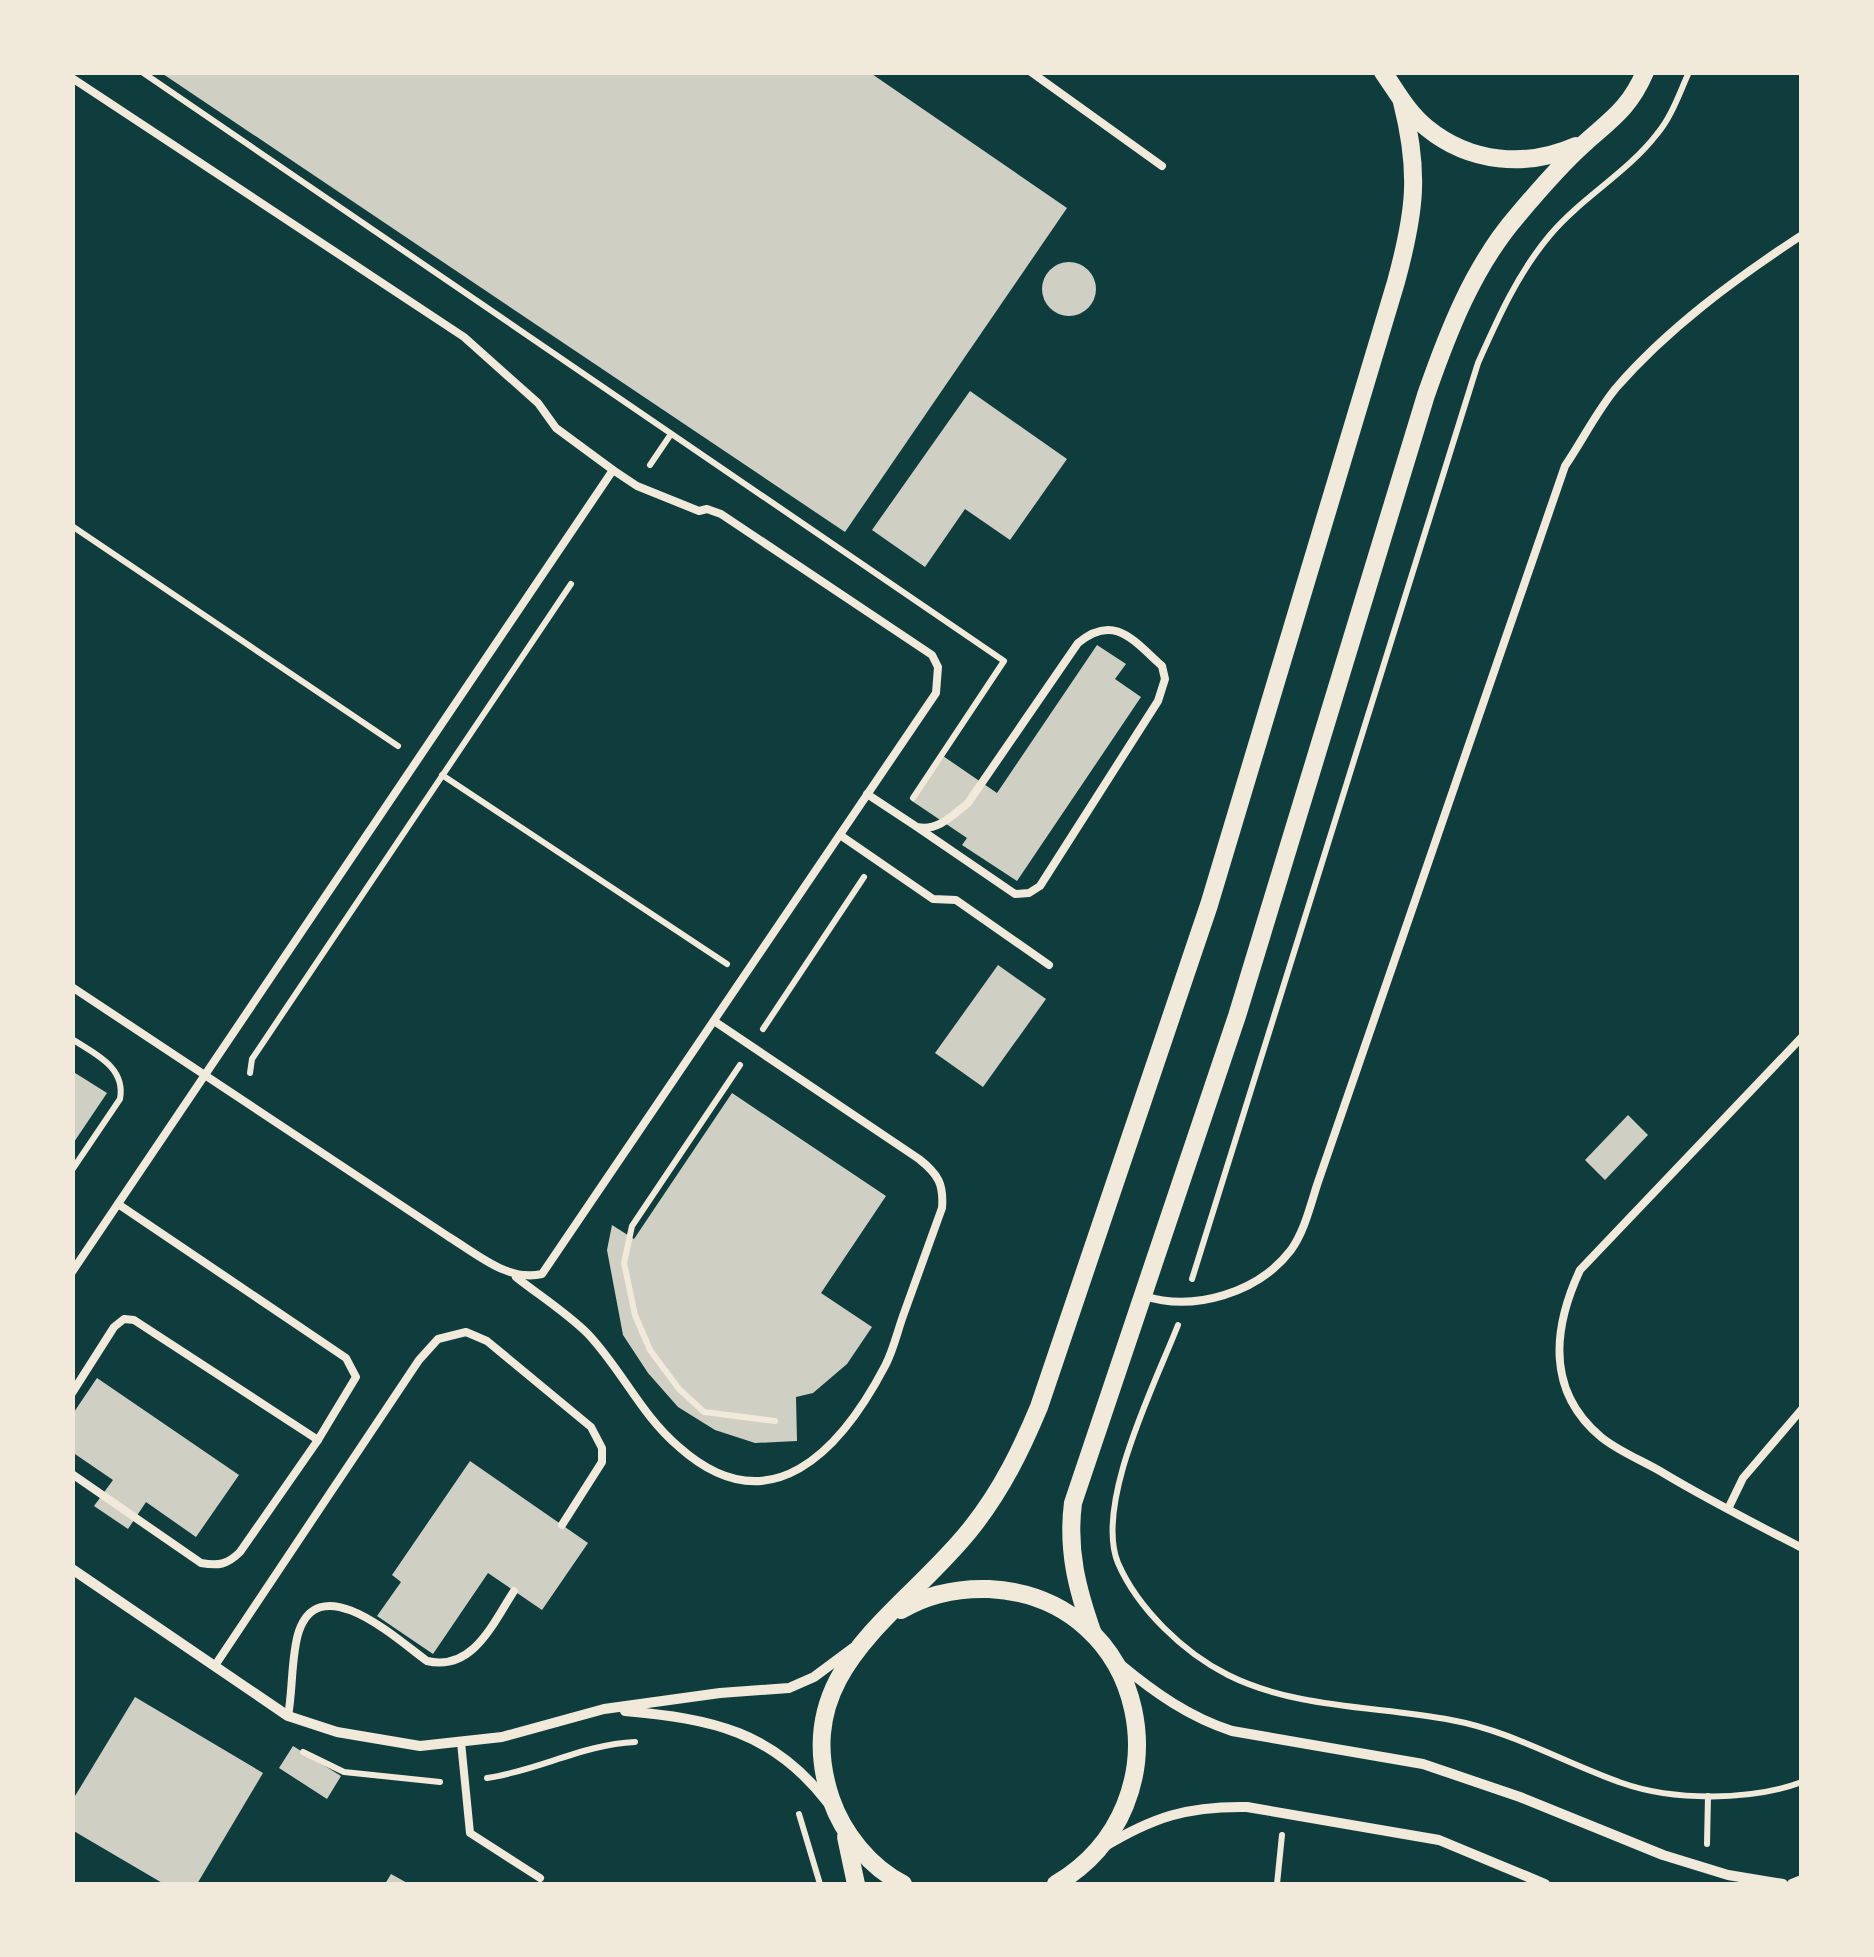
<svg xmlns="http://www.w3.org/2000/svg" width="1874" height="1957" font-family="Ubuntu,sans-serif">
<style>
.building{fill:#cfcfc3}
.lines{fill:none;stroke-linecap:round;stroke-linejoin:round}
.path{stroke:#f1e9da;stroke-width:6}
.service{stroke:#f1e9da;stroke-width:8}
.minor{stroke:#f1e9da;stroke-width:10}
.tertiary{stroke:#f1e9da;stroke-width:18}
</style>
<rect width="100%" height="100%" fill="#0f3d3e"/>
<g class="building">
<path d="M160 72H869L1067 208 845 532Z"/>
<circle cx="1069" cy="289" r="27"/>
<path d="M970 391 1067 459 1010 540 965 509 925 567 872 530Z"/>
<path d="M1097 645 1126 664 1115 679 1141 697 1017 881 962 845 967 838 912 801 943 756 997 793Z"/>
<path d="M998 965 1046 999 983 1087 935 1053Z"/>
<path d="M72 1071 107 1093 72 1145Z"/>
<path d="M732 1093 886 1196 821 1293 872 1327 847 1364 813 1393 796 1397 797 1441 755 1443 715 1430 678 1407 648 1373 623 1335 607 1250 612 1225 634 1239Z"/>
<path d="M1628 1115 1648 1135 1605 1180 1585 1160Z"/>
<path d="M97 1378 239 1475 196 1537 146 1502 128 1529 94 1506 113 1480 72 1452V1415Z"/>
<path d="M470 1461 588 1543 542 1610 488 1573 433 1654 377 1616 401 1582 392 1575Z"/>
<path d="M135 1697 263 1773 197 1884H164L72 1830V1801Z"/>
<path d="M293 1746 341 1776 327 1799 279 1768Z"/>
<path d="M391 1874 409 1884H385Z"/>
</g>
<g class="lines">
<g class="path">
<path d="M142 72 1004 661 913 798"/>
<path d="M650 465 671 434"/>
<path d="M72 526 398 746"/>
<path d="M442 775 727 964"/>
<path d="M763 1029 864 877"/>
<path d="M72 1039C95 1054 126 1067 120 1099L72 1170"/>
<path d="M740 1065 632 1226 624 1263 635 1315 650 1350 679 1389 704 1412 775 1421"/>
<path d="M250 1073 252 1059 571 584"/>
<path d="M1192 1279 1478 363C1498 318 1518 273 1550 235 1582 197 1627 173 1657 134 1672 116 1679 94 1689 72"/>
<path d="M1178 1325C1155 1384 1094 1504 1118 1563 1138 1609 1184 1653 1228 1675 1296 1709 1378 1706 1451 1720 1512 1731 1564 1763 1622 1783 1673 1801 1751 1801 1802 1782"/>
<path d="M303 1752 344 1772 440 1782"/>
<path d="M487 1778C537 1771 584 1744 635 1742"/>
<path d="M799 1814 820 1884"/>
<path d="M1707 1844 1708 1796"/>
<path d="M1277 1884 1282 1835"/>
</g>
<g class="service">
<path d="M1031 72 1162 166"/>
<path d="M72 78 464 337 538 403 556 428 613 470 637 486 699 511 707 509 721 514 932 655 938 667 936 693 542 1274C508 1282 477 1254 449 1237L72 987"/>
<path d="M867 794 917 827C937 832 953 815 968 803L1078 643C1114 613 1133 640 1162 666L1165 679 1158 701 1040 886 1029 893 1015 894 917 827"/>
<path d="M840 835 933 899 956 900 1049 965"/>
<path d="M1802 1037 1580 1270C1553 1328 1546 1391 1601 1437 1618 1451 1641 1460 1660 1471 1706 1499 1754 1523 1802 1548"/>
<path d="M72 1272 613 470"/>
<path d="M516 1277C540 1296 567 1313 588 1334 622 1370 641 1415 679 1447 770 1528 841 1450 885 1366 893 1351 897 1333 903 1316 916 1280 929 1244 942 1208 944 1184 938 1174 919 1159L714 1021"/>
<path d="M1144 1296C1194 1312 1258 1293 1291 1250 1304 1232 1310 1207 1317 1185L1565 466C1582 441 1597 411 1616 388 1668 328 1735 279 1802 235"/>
<path d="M72 1393 114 1327 124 1319 134 1320 318 1440"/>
<path d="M72 1474 201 1563C218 1566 227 1565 240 1552L318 1440 356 1377 346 1358 118 1204"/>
<path d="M1728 1509 1743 1478 1802 1409"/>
<path d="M216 1664 419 1360 438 1339 466 1332 487 1341 591 1427 602 1448V1462L562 1525"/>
<path d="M288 1716C293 1690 291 1654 299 1631 321 1568 399 1641 427 1661 473 1672 493 1623 514 1591"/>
<path d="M461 1742 470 1833 540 1878"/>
</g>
<g class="minor">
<path d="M72 1569 288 1716 337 1732 420 1746 502 1737 604 1709 720 1693 789 1688 814 1677 853 1648"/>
<path d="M1120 1664C1155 1693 1189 1717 1232 1731L1423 1764 1520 1797 1663 1855 1728 1875 1783 1884"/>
<path d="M625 1711C712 1719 773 1731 828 1803"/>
<path d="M1102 1848C1153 1817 1187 1806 1247 1807L1439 1840 1545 1884"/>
<path d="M1792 1884 1802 1880"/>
</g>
<g class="tertiary">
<path d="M1383 72C1397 92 1408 113 1427 128 1470 163 1526 168 1576 146"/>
<path d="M901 1610C928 1594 958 1588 989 1589 1149 1597 1191 1804 1056 1884"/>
<path d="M1093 1634C1077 1589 1067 1550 1073 1503L1237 1016 1426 395C1448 332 1473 267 1517 216 1538 191 1561 164 1586 142 1613 118 1630 107 1645 72"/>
<path d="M846 1837 856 1884"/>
<path d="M903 1884C870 1867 843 1834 831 1799 787 1668 906 1613 973 1526 1002 1489 1021 1450 1039 1407L1209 905 1396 282C1415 212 1420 173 1402 102"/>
</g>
</g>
<rect width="1874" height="1957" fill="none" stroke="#f1e9da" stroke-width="150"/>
</svg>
